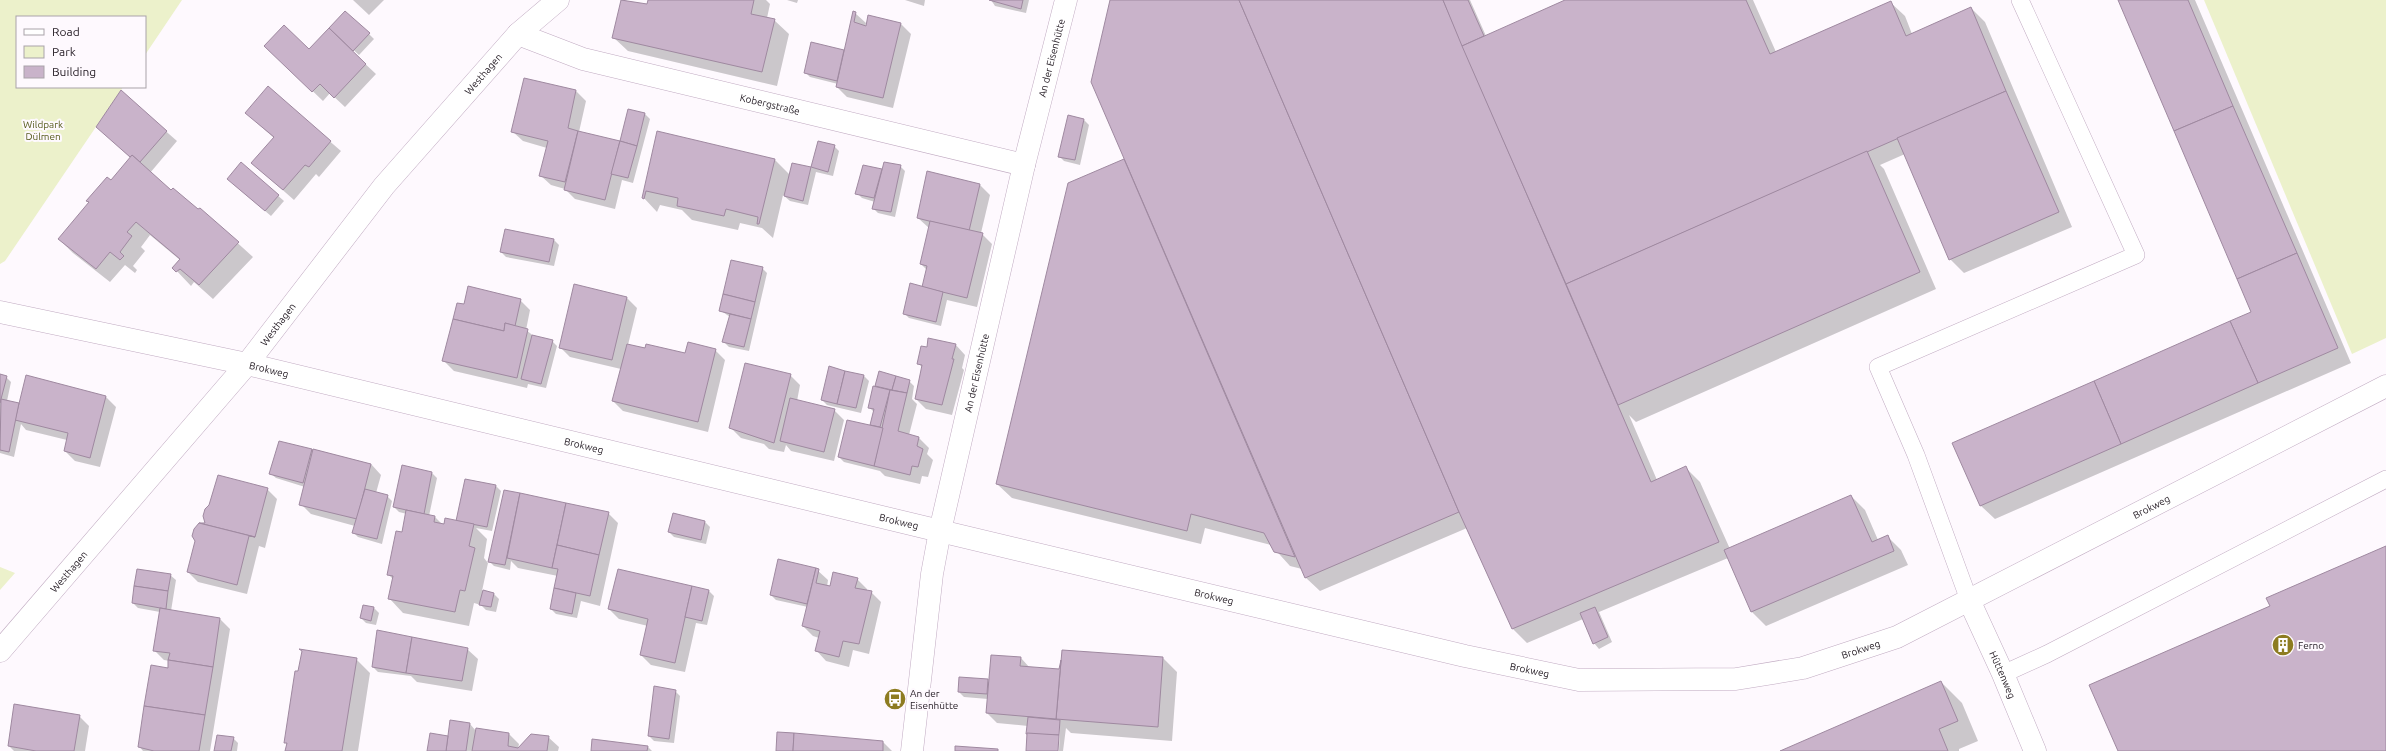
<svg xmlns="http://www.w3.org/2000/svg" width="2386" height="751" font-family="Ubuntu,sans-serif">
<style>
.green{fill:#ecf1cb}
.shadow{fill:#0003}
.building{fill:#c9b3ca;stroke:#9f89a0}
.lines{fill:none;stroke-linecap:round;stroke-linejoin:round}
.lane-casing{stroke:#c1abc2;stroke-width:18}
.street-casing{stroke:#c1abc2;stroke-width:23}
.lane{stroke:#fff;stroke-width:17}
.street{stroke:#fff;stroke-width:22}
.labels{text-anchor:middle;dominant-baseline:central;stroke-width:4;stroke-linejoin:round;paint-order:stroke}
.street-label{font-size:10px;fill:#292129;stroke:#fef9fe}
.park-label{font-size:10px;fill:#575c1d;stroke:#fef9fe}
.poi-label{font-size:10px;fill:#292129;stroke:#fef9fe;text-anchor:start}
</style>
<rect width="100%" height="100%" fill="#fef9fe"/>
<g class="green">
<path d="M0 0H182L145 55V17H17V87H123L5 261 0 264Z"/>
<path d="M2204 0H2386V338L2352 354Z"/>
<path d="M0 567 15 573 0 590Z"/>
</g>
<g class="shadow">
<path d="M353 0H384L369 15Z"/>
<path d="M622 0 648 5 649 0H766L770 4 767 18 774 20 789 34 777 86 628 51 613 37Z"/>
<path d="M787 0H798L797 3Z"/>
<path d="M905 0H925L924 6Z"/>
<path d="M991 0H1029L1026 13 995 6Z"/>
<path d="M1111 0H1470L1486 36 1568 0H1753L1776 52 1890 2 1905 16 1912 34 1971 8 1985 22 2072 227 1964 273 1950 259 1905 154 1880 165 1884 169 1936 289 1636 422 1629 415 1657 480 1686 468 1700 482 1730 549 1851 496 1865 510 1878 540 1887 536 1901 550 1908 565 1766 626 1752 612 1728 558 1599 612 1612 642 1599 649 1594 643 1583 619 1527 643 1513 629 1467 528 1320 591 1305 577 1302 569 1290 566 1271 545 1205 528 1201 544 1012 498 997 484 1069 184 1126 160Z"/>
<path d="M2119 0H2195L2351 363 1995 519 1980 505 2252 312Z"/>
<path d="M855 13 866 23 865 27 901 24 911 34 893 108 847 97 837 87 838 84 810 77 805 72 812 44 845 52Z"/>
<path d="M334 31 369 34 374 39 359 55 346 43 345 45 376 74 345 107 330 93 323 101 276 56 309 50Z"/>
<path d="M268 88 341 151 319 177 316 174 294 200 252 163 274 138 246 113Z"/>
<path d="M576 91 586 101 579 132 620 143 645 114 650 119 633 183 622 180 615 209 575 199 565 189 551 185 540 175 547 148 523 141 512 131Z"/>
<path d="M121 92 177 141 150 173 171 191 198 211 200 209 253 257 213 299 194 282 191 286 174 268 180 260 150 235 141 247 145 251 133 266 137 270 135 273 125 265 110 282 73 253 59 239 89 203 87 201 111 181 131 158 98 127Z"/>
<path d="M1084 120 1089 125 1080 165 1064 161 1059 156Z"/>
<path d="M658 132 774 159 790 175 793 164 812 168 818 142 834 146 839 151 833 176 816 172 808 205 790 201 783 195 773 238 762 228 740 223 738 230 692 220 682 210 660 205 657 212 643 197Z"/>
<path d="M241 163 284 201 271 216 233 184Z"/>
<path d="M863 166 883 171 900 166 905 171 895 217 878 213 873 208 875 202 862 198 857 193Z"/>
<path d="M980 185 990 195 981 233 992 244 977 307 947 300 941 326 909 318 904 313 923 288 927 270 921 264 929 228 918 218Z"/>
<path d="M506 230 554 240 559 245 554 266 506 257 501 252Z"/>
<path d="M762 268 767 273 749 351 729 347 724 342 730 317 720 310Z"/>
<path d="M627 298 637 308 628 345 686 355 715 350 725 360 708 432 623 411 613 401 621 369 570 357 560 347Z"/>
<path d="M520 300 530 310 526 330 535 337 552 341 557 346 546 388 528 384 527 388 454 371 444 361 465 306Z"/>
<path d="M955 344 965 355 962 368 964 370 952 415 926 409 916 399 923 368 918 363 927 348Z"/>
<path d="M830 368 864 376 869 381 861 413 827 405 822 400Z"/>
<path d="M879 373 909 381 914 386 912 399 917 404 909 435 919 438 929 448 927 454 933 460 928 477 922 476 920 484 885 476 880 471 844 462 839 457 871 426 874 412 869 407Z"/>
<path d="M0 375 6 377 11 382 7 401 20 405 106 397 116 407 100 467 75 461 65 451 67 440 26 430 21 424 14 457 0 453Z"/>
<path d="M790 375 800 385 797 401 834 410 844 420 834 461 791 451 786 445 784 452 769 449 764 444 741 438 731 428Z"/>
<path d="M312 449 371 464 381 475 376 493 387 496 392 501 382 544 358 537 353 532 355 526 311 514 301 504 305 487 276 478 270 473Z"/>
<path d="M402 467 432 473 437 478 429 516 435 517 442 524 457 522 496 486 501 491 492 531 476 528 487 539 484 558 488 563 482 591 494 594 499 599 496 612 486 610 481 605 474 603 469 626 403 613 389 598 393 579 388 574 402 534 407 514 399 512 394 507Z"/>
<path d="M267 489 277 499 265 548 259 546 247 594 198 582 188 572 207 524Z"/>
<path d="M505 491 608 513 618 523 600 606 581 601 577 618 556 614 551 609 558 576 518 568 511 561 510 570 494 566 489 561Z"/>
<path d="M705 522 710 527 706 544 674 537 669 532Z"/>
<path d="M816 569 828 580 827 587 831 588 857 579 867 589V591L871 592 881 602 869 654 853 650 849 667 826 661 816 650 819 638 813 636 803 626 808 607 776 600 771 595Z"/>
<path d="M170 575 176 580 171 611 220 619 230 629 210 751H143L139 746 170 661 164 660 154 650 160 612 138 608 133 603Z"/>
<path d="M709 591 714 596 707 625 696 623 685 672 651 665 641 655 648 626 619 619 609 609Z"/>
<path d="M364 606 374 608 379 613 376 625 366 623 361 618Z"/>
<path d="M467 649 478 659 472 691 417 682 411 676 378 672 373 667Z"/>
<path d="M1021 658 1030 668 1061 671 1163 658 1177 672 1172 741 1071 733 1066 728 1063 751H1059L1060 728H1058L1057 751H1027L1028 726 997 723 987 713 988 699 964 697 959 692 960 678 989 682Z"/>
<path d="M356 659 370 673 358 751H286L287 745 285 742Z"/>
<path d="M1941 682 1962 703 1978 741 1959 749V751H1782Z"/>
<path d="M675 691 680 696 674 743 654 741 649 736Z"/>
<path d="M79 716 89 726 85 751H14L9 746Z"/>
<path d="M451 722 470 724 476 731 509 734 519 744 518 749 548 737 559 747 558 751H428L449 737Z"/>
<path d="M233 738 238 743 237 751H215Z"/>
<path d="M883 742 892 751H777Z"/>
<path d="M648 747 652 751H592Z"/>
</g>
<g class="building">
<path d="M621 0 647 4 648 0H754L751 14 775 19 762 72 612 38Z"/>
<path d="M989 0H1023L1021 9Z"/>
<path d="M1110 0H1239L1459 512 1305 578 1091 82Z"/>
<path d="M1239 0H1443L1651 482 1686 466 1719 542 1512 629 1459 512Z"/>
<path d="M1443 0H1468L1484 36 1462 46Z"/>
<path d="M1565 0H1746L1770 54 1891 1 1906 36 1971 7 2006 91 1566 284 1462 46Z"/>
<path d="M2118 0H2188L2233 106 2174 131Z"/>
<path d="M345 11 370 33 353 51 329 28Z"/>
<path d="M853 11 856 12 854 22 866 26 868 15 901 23 883 98 836 87Z"/>
<path d="M284 25 309 49 329 28 366 64 334 98 320 84 312 92 264 46Z"/>
<path d="M811 42 844 50 837 81 804 73Z"/>
<path d="M524 78 576 90 568 128 578 131 565 182 539 176 548 141 511 132Z"/>
<path d="M268 86 331 141 309 167 305 165 283 190 251 163 274 137 245 113Z"/>
<path d="M121 90 167 131 140 162 132 155 130 157 96 127Z"/>
<path d="M2006 91 2059 212 1949 260 1897 138Z"/>
<path d="M2233 106 2297 253 2237 279 2174 131Z"/>
<path d="M628 109 645 113 637 146 620 141Z"/>
<path d="M1068 115 1084 119 1075 160 1058 157Z"/>
<path d="M578 131 620 141 605 200 564 190Z"/>
<path d="M657 131 775 159 759 224H757L758 217 726 209 724 216 677 206 678 198 646 191 644 199 642 198Z"/>
<path d="M620 141 637 146 628 178 611 174Z"/>
<path d="M818 141 835 145 828 172 811 167Z"/>
<path d="M1867 151 1920 272 1618 405 1566 284Z"/>
<path d="M132 155 171 190 173 188 198 209 200 208 239 242 199 285 180 269 176 272 172 268 180 259 136 222 127 232 132 236 120 252 124 256 120 260 110 252 96 269 58 239 89 202 86 201 107 177 111 180Z"/>
<path d="M1124 159 1295 557 1274 552 1264 533 1191 514 1187 531 996 484 1068 183Z"/>
<path d="M241 162 279 195 265 211 227 179Z"/>
<path d="M884 162 901 165 891 212 872 209Z"/>
<path d="M792 163 811 167 803 201 784 196Z"/>
<path d="M863 165 882 169 874 198 855 194Z"/>
<path d="M927 171 980 184 969 231 917 218Z"/>
<path d="M930 221 983 233 967 298 922 287 927 266 920 264Z"/>
<path d="M505 229 554 239 549 262 500 252Z"/>
<path d="M2297 253 2338 348 2258 383 2230 321 2251 312 2237 279Z"/>
<path d="M731 260 763 267 755 302 723 294Z"/>
<path d="M910 283 943 292 936 322 903 314Z"/>
<path d="M574 284 627 297 612 360 559 348Z"/>
<path d="M468 286 521 299 515 326 505 323 504 331 453 319 457 303 464 304Z"/>
<path d="M723 294 755 302 751 319 719 311Z"/>
<path d="M730 314 751 319 744 347 722 342Z"/>
<path d="M453 319 504 331 505 323 528 329 517 378 442 361Z"/>
<path d="M2230 321 2258 383 2121 444 2094 381Z"/>
<path d="M532 335 553 340 541 384 521 379Z"/>
<path d="M928 338 956 344 952 359H954L942 405 915 399 922 365 917 364 921 346 927 347Z"/>
<path d="M688 342 716 349 698 422 612 401 627 344 645 348 646 344 685 353Z"/>
<path d="M745 363 791 374 774 443 729 428Z"/>
<path d="M829 366 845 371 837 404 821 400Z"/>
<path d="M845 371 864 375 856 408 837 404Z"/>
<path d="M879 371 896 376 892 390 875 386Z"/>
<path d="M0 374 7 376 0 403Z"/>
<path d="M26 375 106 396 90 458 64 451 68 433 15 420Z"/>
<path d="M896 376 910 380 907 393 892 390Z"/>
<path d="M2094 381 2121 444 1980 506 1952 443Z"/>
<path d="M873 386 890 390 880 427 870 425 874 409 868 408Z"/>
<path d="M890 390 907 393 898 431 919 437 917 446 923 449 918 467 912 466 910 475 874 466Z"/>
<path d="M790 398 835 409 824 452 780 441Z"/>
<path d="M1 399 19 403 9 452 0 450Z"/>
<path d="M847 420 883 428 874 466 838 457Z"/>
<path d="M279 441 312 449 303 483 269 474Z"/>
<path d="M313 449 371 464 357 519 299 505Z"/>
<path d="M402 465 432 472 424 514 393 507Z"/>
<path d="M218 475 268 488 255 537 199 523H205L203 516 205 509 209 505Z"/>
<path d="M465 479 496 485 487 527 456 521Z"/>
<path d="M365 489 388 495 377 539 352 533Z"/>
<path d="M504 490 520 493 505 565 488 562Z"/>
<path d="M520 493 566 503 552 568 507 558Z"/>
<path d="M1851 495 1872 542 1888 535 1894 551 1751 612 1724 550Z"/>
<path d="M566 503 609 512 599 555 557 545Z"/>
<path d="M406 510 435 516 434 522 444 524 445 518 474 524 469 546 475 548 465 591 460 590 455 612 388 599 393 576 387 575 396 531 402 532Z"/>
<path d="M673 513 705 521 701 540 668 532Z"/>
<path d="M199 523 255 537 249 536 237 585 187 572 195 541 192 536 194 529Z"/>
<path d="M557 545 599 555 590 596 554 588 558 569 552 568Z"/>
<path d="M2386 546V751H2118L2089 685 2270 606 2266 598Z"/>
<path d="M778 559 816 568 807 604 770 595Z"/>
<path d="M816 568 819 569 816 583 830 586 833 572 858 578 855 588 872 591 859 644 843 641 839 657 815 651 820 631 802 626Z"/>
<path d="M137 569 171 574 168 591 134 586Z"/>
<path d="M618 569 692 586 675 663 640 655 648 619 608 609Z"/>
<path d="M134 586 168 591 166 609 132 603Z"/>
<path d="M692 586 709 590 702 621 685 617Z"/>
<path d="M554 588 576 593 572 614 550 609Z"/>
<path d="M483 590 494 593 491 607 479 605Z"/>
<path d="M363 605 374 607 371 621 360 618Z"/>
<path d="M1595 607 1608 637 1593 644 1580 613Z"/>
<path d="M160 608 220 618 213 667 168 660 170 653 153 651Z"/>
<path d="M377 630 412 637 406 673 372 667Z"/>
<path d="M412 637 468 648 462 681 406 673Z"/>
<path d="M299 649 357 658 342 751H285L287 743H284L295 671H298L302 651Z"/>
<path d="M1062 650 1163 657 1158 727 1056 719Z"/>
<path d="M991 655 1021 657 1020 666 1059 669 1061 660 1056 719 986 713Z"/>
<path d="M168 660 213 667 205 715 144 706 151 665 168 668Z"/>
<path d="M959 677 988 679 987 694 958 692Z"/>
<path d="M1941 681 1958 721 1939 729 1948 751H1780Z"/>
<path d="M654 686 676 690 669 739 648 736Z"/>
<path d="M14 704 80 715 74 751H36L8 746Z"/>
<path d="M144 706 205 715 199 751H154L138 747Z"/>
<path d="M1028 717 1060 720 1059 735 1026 734Z"/>
<path d="M450 720 470 723 466 751H446Z"/>
<path d="M476 728 509 733 508 746 518 748 531 734 549 736 547 751H472Z"/>
<path d="M777 732 794 733 793 751H776Z"/>
<path d="M430 733 448 736 446 751H427Z"/>
<path d="M794 733 883 741V751H793Z"/>
<path d="M1027 733 1059 735 1058 751H1026Z"/>
<path d="M217 735 234 737 231 751H214Z"/>
<path d="M592 739 648 746 647 751H591Z"/>
<path d="M955 746 998 749V751H955Z"/>
</g>
<g class="lines">
<g class="lane-casing">
<g id="lane">
<path d="M1969 600 1916 455 1878 367 2136 255 2020 0"/>
<path d="M2003 674 2047 654 2386 479"/>
</g>
</g>
<g class="street-casing">
<g id="street">
<path id="s1" d="M518 34 583 59 1024 165"/>
<path id="s2" d="M0 312 247 364 940 531 1465 656 1579 680 1736 679 1803 668 1897 637 2386 386"/>
<path id="s3" d="M1969 600 2003 674 2035 751"/>
<path id="s4" d="M0 651 247 364 384 186 518 34 558 0"/>
<path id="s5" d="M912 751 932 574 940 531 1024 165 1066 0"/>
</g>
</g>
<use href="#lane" class="lane"/>
<use href="#street" class="street"/>
</g>
<defs>
<g id="building-disc" transform="scale(1.15)"><circle r="9.5" fill="#8d7c21" stroke="#fef9fe"/><path d="M-4-6H4V6H1V3H-1V6H-4ZM-2.5-4.3h1.7v1.8h-1.7ZM.8-4.3h1.7v1.8H.8ZM-2.5-1h1.7V.8h-1.7ZM.8-1h1.7V.8H.8Z" fill="#fff"/></g>
<g id="bus-disc" transform="scale(1.15)"><circle r="9.5" fill="#8d7c21" stroke="#fef9fe"/><path d="M-5-6H5V4H4V6H2V4H-2V6H-4V4H-5ZM-3.5-4V0h7V-4ZM-3.5 1.2v1.5H-2V1.2ZM2 1.2v1.5H3.5V1.2Z" fill="#fff"/></g>
</defs>
<g fill-rule="evenodd">
<use href="#building-disc" x="2283" y="645"/>
<use href="#bus-disc" x="895" y="699"/>
</g>
<g class="labels">
<g class="street-label">
<text stroke="none"><textPath href="#s5" startOffset="708">An der Eisenhütte</textPath></text>
<text stroke="none"><textPath href="#s4" startOffset="753">Westhagen</textPath></text>
<text stroke="none"><textPath href="#s1" startOffset="262">Kobergstraße</textPath></text>
<text stroke="none"><textPath href="#s4" startOffset="429">Westhagen</textPath></text>
<text stroke="none"><textPath href="#s2" startOffset="275">Brokweg</textPath></text>
<text stroke="none"><textPath href="#s5" startOffset="384">An der Eisenhütte</textPath></text>
<text stroke="none"><textPath href="#s2" startOffset="599">Brokweg</textPath></text>
<text stroke="none"><textPath href="#s2" startOffset="2231">Brokweg</textPath></text>
<text stroke="none"><textPath href="#s2" startOffset="923">Brokweg</textPath></text>
<text stroke="none"><textPath href="#s4" startOffset="105">Westhagen</textPath></text>
<text stroke="none"><textPath href="#s2" startOffset="1247">Brokweg</textPath></text>
<text stroke="none"><textPath href="#s2" startOffset="1907">Brokweg</textPath></text>
<text stroke="none"><textPath href="#s2" startOffset="1571">Brokweg</textPath></text>
<text stroke="none"><textPath href="#s3" startOffset="82">Hüttenweg</textPath></text>
</g>
<g class="park-label">
<text x="43" y="124">Wildpark<tspan x="43" dy="12">Dülmen</tspan></text>
</g>
<g class="poi-label">
<text x="2298" y="645">Ferno</text>
<text x="910" y="693">An der<tspan x="910" dy="12">Eisenhütte</tspan></text>
</g>
</g>
<rect x="16" y="16" width="130" height="72" fill="#fef9fe" stroke="#a9a3a9"/>
<rect x="24" y="29" width="20" height="6" fill="#ffffff" stroke="#a9a3a9"/>
<text x="52" y="36" font-size="12" fill="#292129">Road</text>
<rect x="24" y="46" width="20" height="12" fill="#ecf1cb" stroke="#a9a3a9"/>
<text x="52" y="56" font-size="12" fill="#292129">Park</text>
<rect x="24" y="66" width="20" height="12" fill="#c9b3ca" stroke="#a9a3a9"/>
<text x="52" y="76" font-size="12" fill="#292129">Building</text>
</svg>
